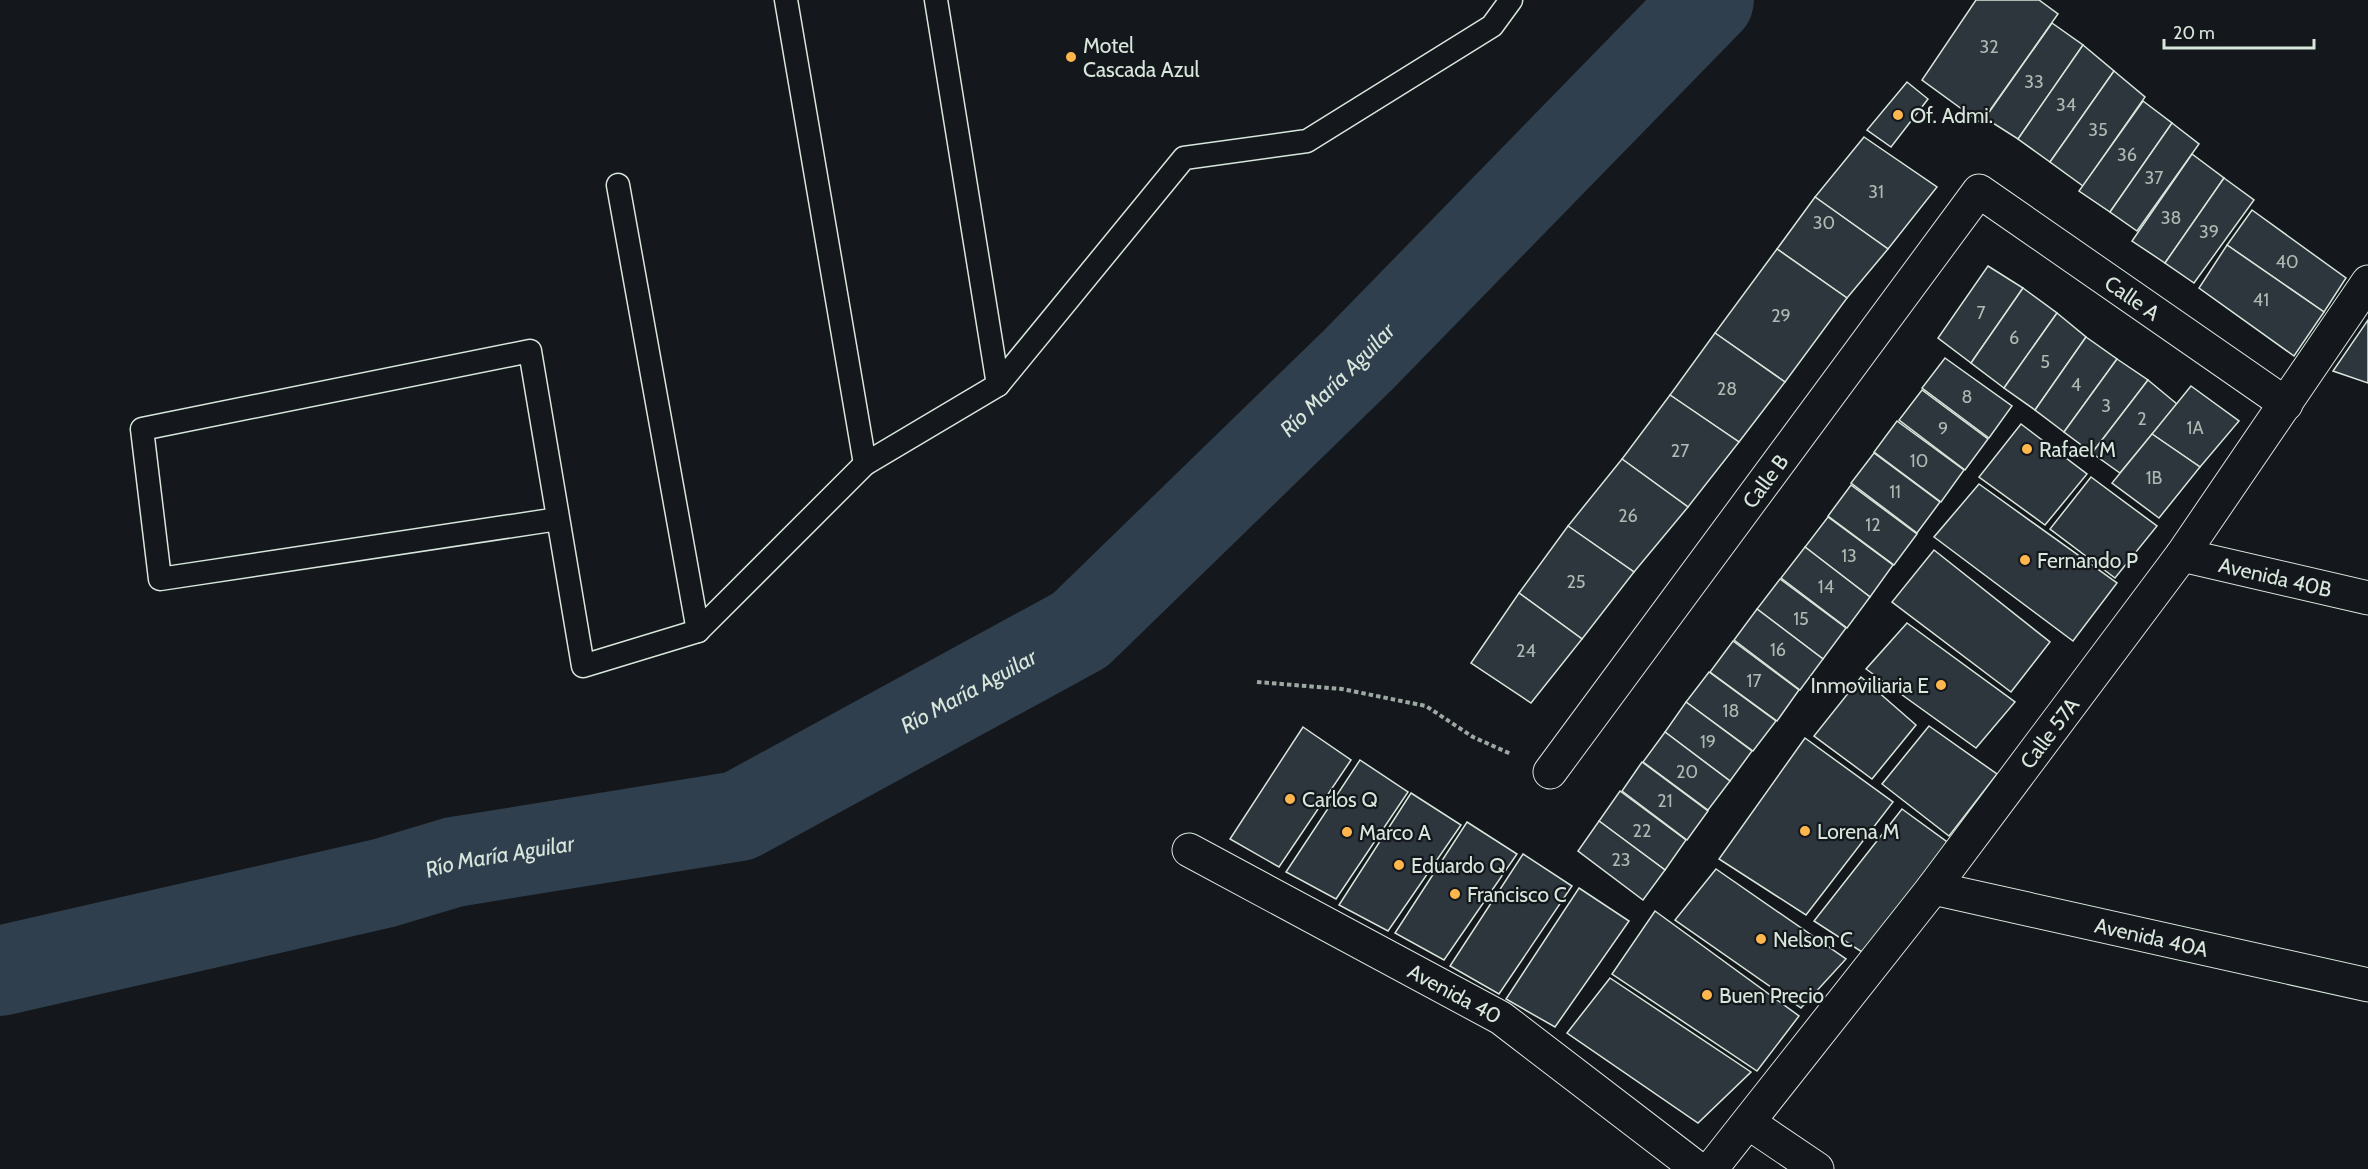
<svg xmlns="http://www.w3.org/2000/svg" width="2368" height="1169" font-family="Cabin,sans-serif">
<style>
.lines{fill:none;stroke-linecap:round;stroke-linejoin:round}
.river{stroke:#2f3f4d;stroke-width:90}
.building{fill:#2c363c;stroke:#d8e6dc;stroke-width:1.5}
.service-casing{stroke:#d8e6dc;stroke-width:25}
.minor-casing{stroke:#d8e6dc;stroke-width:35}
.path{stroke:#9da8a2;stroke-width:4;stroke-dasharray:4.5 3;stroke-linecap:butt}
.service{stroke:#14181c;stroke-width:22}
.minor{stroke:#14181c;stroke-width:33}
.poi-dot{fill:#ffb74d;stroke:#14181c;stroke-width:2}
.labels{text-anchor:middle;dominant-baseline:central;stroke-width:4.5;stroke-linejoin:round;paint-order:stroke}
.number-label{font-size:18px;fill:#adbab4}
.poi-label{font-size:21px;fill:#d8e6dc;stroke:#14181c;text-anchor:start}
.street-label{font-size:21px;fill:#d8e6dc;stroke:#14181c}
.water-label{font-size:22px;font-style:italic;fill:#d8e6dc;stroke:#14181c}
</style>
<rect width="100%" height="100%" fill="#14181c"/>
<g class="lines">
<path class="river" id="s1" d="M0 971 384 883 454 862 739 816 1080 630 1359 359 1709 0"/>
</g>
<g class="building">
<path d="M1976 0H2039L2058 14 1981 123 1922 80Z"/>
<path d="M2052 23 2083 45 2018 139 1985 118Z"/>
<path d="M2083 45 2114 71 2050 162 2018 139Z"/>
<path d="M2114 71 2145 97 2083 186 2050 162Z"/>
<path d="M1907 82 1928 99 1891 147 1867 130Z"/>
<path d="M2143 101 2172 123 2110 212 2079 191Z"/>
<path d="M2172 123 2199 144 2137 231 2110 212Z"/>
<path d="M1864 137 1937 187 1888 249 1815 197Z"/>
<path d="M2192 154 2224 178 2165 263 2132 241Z"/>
<path d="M2224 178 2254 200 2194 283 2165 263Z"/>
<path d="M1815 197 1888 249 1847 298 1777 249Z"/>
<path d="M2252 210 2346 278 2324 312 2227 245Z"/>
<path d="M2227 245 2324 312 2294 356 2199 288Z"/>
<path d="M1777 249 1847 298 1785 382 1715 333Z"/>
<path d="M1988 266 2023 288 1971 363 1938 338Z"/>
<path d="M2023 288 2057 313 2004 388 1971 363Z"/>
<path d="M2057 313 2086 337 2035 410 2004 388Z"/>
<path d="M2368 320V383L2333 371Z"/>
<path d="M1715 333 1785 382 1739 442 1670 395Z"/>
<path d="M2086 337 2117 359 2064 432 2035 410Z"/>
<path d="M1945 358 2012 406 1989 438 1922 388Z"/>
<path d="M2117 359 2148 380 2092 453 2064 432Z"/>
<path d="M2148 380 2177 404 2120 473 2092 453Z"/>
<path d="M2191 386 2239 421 2200 467 2152 434Z"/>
<path d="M1922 390 1988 439 1965 470 1899 420Z"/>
<path d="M1670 395 1739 442 1688 507 1622 459Z"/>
<path d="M1897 421 1964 470 1941 502 1874 452Z"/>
<path d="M2021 424 2087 474 2045 525 1979 477Z"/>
<path d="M2152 434 2200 467 2159 518 2112 483Z"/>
<path d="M1874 453 1940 502 1917 533 1851 483Z"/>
<path d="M1622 459 1688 507 1634 572 1568 526Z"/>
<path d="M2091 477 2157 526 2115 578 2050 529Z"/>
<path d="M1979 484 2117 583 2073 641 1934 537Z"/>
<path d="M1851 485 1917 534 1894 565 1828 516Z"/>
<path d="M1828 517 1893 565 1870 597 1805 547Z"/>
<path d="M1568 526 1634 572 1582 639 1519 593Z"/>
<path d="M1805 547 1870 597 1847 628 1781 578Z"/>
<path d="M1934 550 2050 642 2011 692 1892 602Z"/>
<path d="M1780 579 1846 628 1823 659 1757 609Z"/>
<path d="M1519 593 1582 639 1531 703 1471 663Z"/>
<path d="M1757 609 1823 659 1800 690 1734 640Z"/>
<path d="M1907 623 2015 702 1976 748 1866 669Z"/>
<path d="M1733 641 1799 690 1777 721 1710 672Z"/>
<path d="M1709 672 1776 721 1753 751 1686 702Z"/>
<path d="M1861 677 1916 725 1872 779 1814 736Z"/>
<path d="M1686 702 1752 751 1730 781 1665 732Z"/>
<path d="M1929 726 1997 774 1949 836 1882 784Z"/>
<path d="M1303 727 1351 760 1279 867 1230 839Z"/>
<path d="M1665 732 1730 781 1708 810 1643 762Z"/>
<path d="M1805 738 1893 802 1806 915 1719 859Z"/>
<path d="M1360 760 1408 792 1336 899 1286 872Z"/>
<path d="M1642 762 1708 811 1687 840 1622 791Z"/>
<path d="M1620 791 1686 840 1665 870 1599 821Z"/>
<path d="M1411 793 1461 825 1388 931 1339 905Z"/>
<path d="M1902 809 1950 844 1862 952 1814 921Z"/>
<path d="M1599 821 1665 870 1643 900 1578 851Z"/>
<path d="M1467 822 1517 854 1444 960 1395 933Z"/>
<path d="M1523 854 1572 886 1499 994 1450 966Z"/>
<path d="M1716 869 1846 959 1801 1008 1675 920Z"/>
<path d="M1579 888 1629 921 1555 1027 1506 999Z"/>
<path d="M1655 911 1799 1016 1757 1071 1612 974Z"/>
<path d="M1610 978 1751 1072 1698 1123 1567 1033Z"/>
</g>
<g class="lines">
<g class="service-casing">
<g id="service">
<path d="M786 0 865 464"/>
<path d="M936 0 998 385"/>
<path d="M618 185 698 631"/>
<path d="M558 519 160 579 142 429 530 351 583 666 698 631 865 464 998 385 1184 158 1307 141 1492 26 1511 0"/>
</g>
</g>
<g class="minor-casing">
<g id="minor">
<path id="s2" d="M2182 555 2368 598"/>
<path id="s3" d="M1550 772 1979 191 2286 404"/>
<path id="s4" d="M1189 850 1501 1018 1698 1169"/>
<path id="s5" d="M1933 888 2368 985"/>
<path d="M1749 1123 1817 1169"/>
<path id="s6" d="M1711 1169 1933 888 2182 555 2368 282"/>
</g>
</g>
<path class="path" d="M1257 682 1342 689 1426 706 1473 737 1511 754"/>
<use href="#service" class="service"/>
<use href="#minor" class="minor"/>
</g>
<g class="poi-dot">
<circle cx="1071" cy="57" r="6"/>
<circle cx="1898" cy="115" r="6"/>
<circle cx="2027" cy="449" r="6"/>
<circle cx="2025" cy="560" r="6"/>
<circle cx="1941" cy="685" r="6"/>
<circle cx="1290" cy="799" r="6"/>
<circle cx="1805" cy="831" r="6"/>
<circle cx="1347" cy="832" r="6"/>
<circle cx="1399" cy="865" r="6"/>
<circle cx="1455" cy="894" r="6"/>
<circle cx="1761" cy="939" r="6"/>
<circle cx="1707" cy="995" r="6"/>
</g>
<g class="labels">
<g class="number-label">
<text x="1989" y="47">32</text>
<text x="2034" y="82">33</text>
<text x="2066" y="105">34</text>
<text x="2098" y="130">35</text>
<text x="2127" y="155">36</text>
<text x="2154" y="178">37</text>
<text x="1876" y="192">31</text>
<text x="2171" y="218">38</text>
<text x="1824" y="223">30</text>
<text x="2209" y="232">39</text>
<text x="2287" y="262">40</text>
<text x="2261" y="300">41</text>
<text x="1981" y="313">7</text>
<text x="1781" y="316">29</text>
<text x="2014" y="338">6</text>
<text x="2045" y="362">5</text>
<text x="2076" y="385">4</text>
<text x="1727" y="389">28</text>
<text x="1967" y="397">8</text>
<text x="2106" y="406">3</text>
<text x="2142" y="419">2</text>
<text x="2195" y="428">1A</text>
<text x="1943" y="429">9</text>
<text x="1680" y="451">27</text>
<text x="1919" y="461">10</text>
<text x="2154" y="478">1B</text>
<text x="1895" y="492">11</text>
<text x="1628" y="516">26</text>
<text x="1873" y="525">12</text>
<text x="1849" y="556">13</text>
<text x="1576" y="582">25</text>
<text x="1826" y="587">14</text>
<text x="1801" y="619">15</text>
<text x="1778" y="650">16</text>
<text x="1526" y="651">24</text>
<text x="1754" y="681">17</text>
<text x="1731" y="711">18</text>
<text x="1708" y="742">19</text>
<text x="1687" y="772">20</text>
<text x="1665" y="801">21</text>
<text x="1642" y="831">22</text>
<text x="1621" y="860">23</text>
</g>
<g class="poi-label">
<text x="1083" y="45">Motel<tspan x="1083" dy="24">Cascada Azul</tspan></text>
<text x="1910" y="115">Of. Admi.</text>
<text x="2039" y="449">Rafael M</text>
<text x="2037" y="560">Fernando P</text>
<text x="1929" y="685" text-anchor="end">Inmoviliaria E</text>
<text x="1302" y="799">Carlos Q</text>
<text x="1817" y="831">Lorena M</text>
<text x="1359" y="832">Marco A</text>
<text x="1411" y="865">Eduardo Q</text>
<text x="1467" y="894">Francisco C</text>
<text x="1773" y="939">Nelson C</text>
<text x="1719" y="995">Buen Precio</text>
</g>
<g class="street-label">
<text stroke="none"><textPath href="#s3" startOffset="909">Calle A</textPath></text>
<text stroke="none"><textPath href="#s3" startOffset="362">Calle B</textPath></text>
<text stroke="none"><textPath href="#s2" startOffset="96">Avenida 40B</textPath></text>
<text stroke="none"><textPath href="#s6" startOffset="552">Calle 57A</textPath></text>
<text stroke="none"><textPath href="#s5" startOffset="224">Avenida 40A</textPath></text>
<text stroke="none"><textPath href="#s4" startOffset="302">Avenida 40</textPath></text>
</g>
<g class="water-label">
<text stroke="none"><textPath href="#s1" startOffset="1503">Río María Aguilar</textPath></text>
<text stroke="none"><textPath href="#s1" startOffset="1017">Río María Aguilar</textPath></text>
<text stroke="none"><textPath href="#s1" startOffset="513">Río María Aguilar</textPath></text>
</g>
</g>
<path d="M2164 39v9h150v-9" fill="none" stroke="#d8e6dc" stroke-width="3"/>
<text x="2173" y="39" font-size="18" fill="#d8e6dc" stroke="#14181c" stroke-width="4.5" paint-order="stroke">20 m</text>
</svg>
